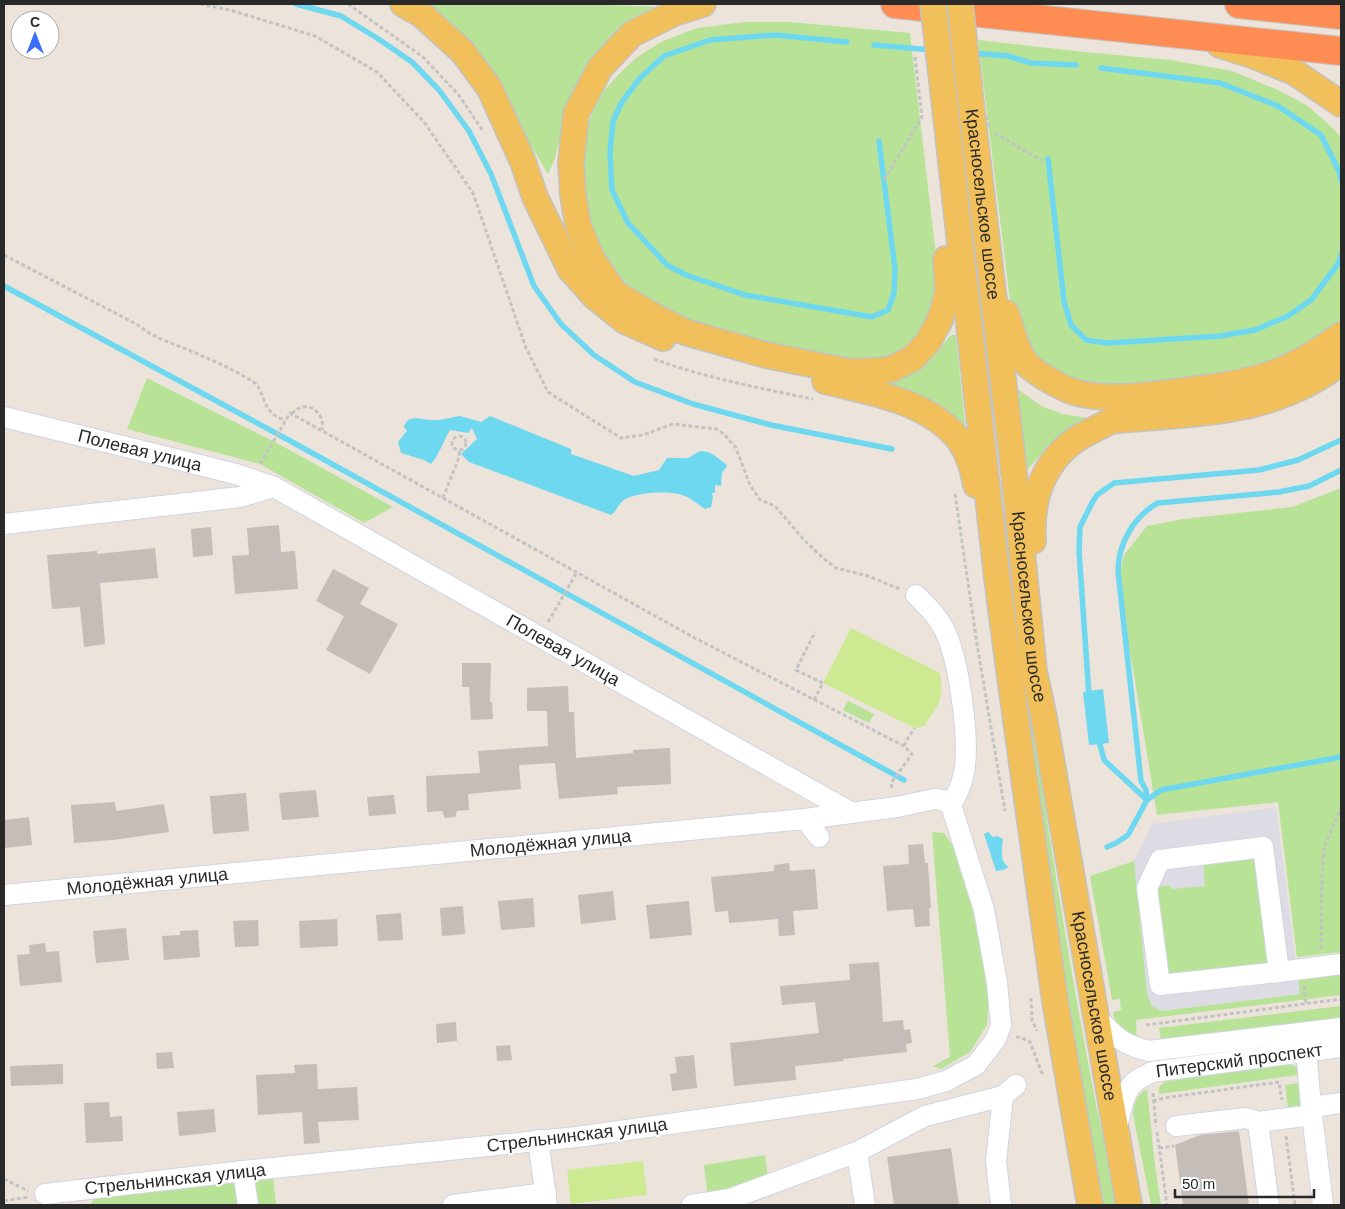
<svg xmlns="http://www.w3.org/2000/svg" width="1345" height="1209" font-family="Helvetica,sans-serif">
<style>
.industrial{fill:#dddce4}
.green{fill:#b8e397}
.pitch{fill:#cdea92}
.water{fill:#6dd8ef}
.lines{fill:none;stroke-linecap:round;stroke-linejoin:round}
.stream{stroke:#6dd8ef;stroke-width:5.5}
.building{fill:#c4bdb8}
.minor-casing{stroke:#d0d5e2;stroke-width:22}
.major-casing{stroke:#c3c3c3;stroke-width:28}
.highway-casing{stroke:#c3c3c3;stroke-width:30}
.path{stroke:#c3c3c3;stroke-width:3;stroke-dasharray:4 2.5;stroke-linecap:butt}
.minor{stroke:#fff;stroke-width:20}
.major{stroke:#f1c05b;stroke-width:25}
.highway{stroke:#ff8d53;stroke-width:28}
.major-bridge-casing{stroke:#c3c3c3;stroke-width:28;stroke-linecap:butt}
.path-bridge{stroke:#c3c3c3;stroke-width:3;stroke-dasharray:4 2.5;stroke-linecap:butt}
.major-bridge{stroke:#f1c05b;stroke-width:25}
.labels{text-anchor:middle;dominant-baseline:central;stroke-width:4.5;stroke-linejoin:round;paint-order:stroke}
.street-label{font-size:18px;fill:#292929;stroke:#fff}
</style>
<rect width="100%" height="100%" fill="#ece3db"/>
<path class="industrial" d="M1276 807 1300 994 1161 1011 1151 1005 1147 993 1132 865 1152 824Z"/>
<g class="green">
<path d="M411 4H581L661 7 567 109 555 159 548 174 508 108Z"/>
<path d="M745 22H790L910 33 939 282 928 324 900 355 870 361H849L711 329 679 318 630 288 604 258 585 212 582 139 600 95 619 74 637 57 663 41 697 28Z"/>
<path d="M978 40 1084 52 1171 60 1232 71 1278 90 1308 106 1336 131 1341 138V320L1337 328 1272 369 1176 385H1077L1031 353 1011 309Z"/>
<path d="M951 335H956L965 425 959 427 883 384C915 375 930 361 951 335Z"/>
<path d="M147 378 273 441 393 507 364 523 260 464 127 429Z"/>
<path d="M1013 386 1043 407 1063 414 1094 419 1063 435 1050 444 1020 478Z"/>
<path d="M1341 488V952L1297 957 1278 802 1157 815 1133 669 1117 588 1124 555 1147 526 1183 519 1292 507Z"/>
<path d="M1016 602C1039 772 1064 941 1097 1109 1104 1141 1111 1173 1118 1205H1101L1070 1025 1039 789 1011 603Z"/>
<path d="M848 701 874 714 869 723 843 710Z"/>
<path d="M932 832 944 833 955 849 972 906 989 996 987 1025 970 1052 941 1069 933 1066 950 1057Z"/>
<path d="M1260 857 1268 963 1168 975 1157 887 1170 885 1172 889 1205 886 1203 863Z"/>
<path d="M1134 861 1147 993 1151 1005 1161 1011 1300 994 1298 977 1341 972V995L1136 1020 1137 1040C1126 1032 1115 1026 1113 1012L1121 1010 1120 999 1112 1000 1090 876Z"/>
<path d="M1341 1006V1018L1161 1041 1159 1028Z"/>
<path d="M1285 1063 1297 1067 1298 1075 1159 1094V1087L1164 1082Z"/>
<path d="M1299 1083 1301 1107 1288 1109 1285 1085Z"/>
<path d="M1147 1089 1155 1165 1161 1205H1151L1133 1115C1134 1103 1136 1095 1147 1089Z"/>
<path d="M765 1155 768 1178 708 1198 704 1165Z"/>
<path d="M264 1175H273L276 1205H254L251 1181Z"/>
<path d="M230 1181 236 1185 241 1205H90L97 1195Z"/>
</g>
<g class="pitch">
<path d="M851 628 940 673C944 700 939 704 924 726L915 728 823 683Z"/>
<path d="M643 1161 647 1195 571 1204 567 1170Z"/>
</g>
<g class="water">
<path d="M460 416 481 422 490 416 571 449V454L634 476 659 470 667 458C674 457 681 459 688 458 691 457 695 453 698 452 710 448 718 459 727 465L726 468 722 472 721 486 715 485V493H712L713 498 711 507 705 509C699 505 692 499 685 496 672 490 636 492 624 500 618 504 617 511 611 515L469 462 461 454 477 439 472 428 468 433 450 430C444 440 438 457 431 464L424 460 401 453 398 442 407 431 404 427C407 413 423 420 432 420 441 421 451 417 460 416Z"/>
<path d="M1103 689 1109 743 1089 745 1083 692Z"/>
<path d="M988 832 993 837 997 836 1003 839C1002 849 999 861 1009 867L1003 870 996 871 984 834Z"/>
</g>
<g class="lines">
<g class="stream">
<path d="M296 4 341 16 377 38 412 62 439 90 469 131 491 174 534 286 561 324 594 355 635 382 693 404 771 425 892 449"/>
<path d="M847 42 775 35 710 40 664 56 640 78 622 102 613 121 610 153 612 190 628 223 667 265 686 275 745 295 872 317 888 310 894 293 895 269 879 141"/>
<path d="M874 45 932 50"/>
<path d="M971 53 1008 56 1031 63 1076 65"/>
<path d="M1101 68 1220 83 1278 106 1321 135 1339 171 1341 180"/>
<path d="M1048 159 1064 301 1071 325 1086 340 1108 343 1220 336 1255 330 1288 316 1311 300 1338 264 1341 255"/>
<path d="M4 286 294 443 904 780"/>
<path d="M1089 696 1079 551 1080 527 1092 503 1097 495 1114 483 1259 470 1298 460 1341 440"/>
<path d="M1098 737 1104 760 1147 800"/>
<path d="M1147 800 1146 790 1141 781 1118 571C1118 544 1134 516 1158 503L1279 492 1309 486 1341 470"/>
<path d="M1107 847 1116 843 1128 835 1147 800 1161 790 1341 757"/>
</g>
</g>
<g class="building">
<path d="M279 525 281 552 295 551 298 589 235 594 232 556 249 555 247 528Z"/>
<path d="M211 527 213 555 193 557 191 529Z"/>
<path d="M155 548 158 578 100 583 105 644 84 647 80 607 52 609 47 555 97 551V554Z"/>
<path d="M333 569 369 588 360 604 398 624 370 674 326 650 344 616 316 601Z"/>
<path d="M462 663H491L490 702H492L493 719 471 720 469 687H462Z"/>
<path d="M568 686 569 712H574L576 758 633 753V750L670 748 671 784 617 787 618 794 559 799 555 763 519 765 521 789 468 794 469 810 457 811 455 817 445 818 442 811 427 812 426 776 480 773 478 751 548 746 547 711H527V688Z"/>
<path d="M316 790 319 817 282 820 279 793Z"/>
<path d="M246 793 249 831 213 834 210 796Z"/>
<path d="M394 795 396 814 369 816 367 797Z"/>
<path d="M115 802 116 811 164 804 169 832 113 840 74 843 71 805Z"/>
<path d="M29 817 32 845 4 848V820Z"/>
<path d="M923 844 925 863H928L931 908H929L930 926 915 927 913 909 887 911 883 866 909 864 908 845Z"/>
<path d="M789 863 790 871 815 869 818 909 793 911 795 935 779 936 778 919 729 923 728 911 715 912 711 877 774 871V865Z"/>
<path d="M613 891 616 920 581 924 578 895Z"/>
<path d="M533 898 535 927 501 930 498 901Z"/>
<path d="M689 901 692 935 650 939 646 905Z"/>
<path d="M463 906 465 934 442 936 440 908Z"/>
<path d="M401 913 403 940 378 941 376 915Z"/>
<path d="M337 919 338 946 300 948 299 921Z"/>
<path d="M258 920 259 946 235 947 233 921Z"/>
<path d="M126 928 129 960 96 963 93 931Z"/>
<path d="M198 930 200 957 164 960 162 936 180 935V931Z"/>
<path d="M45 943 46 952 59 951 62 982 20 986 17 955 30 954 29 945Z"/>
<path d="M879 962 883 1022 903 1020 904 1030 910 1029 912 1043 906 1044 907 1052 843 1059 844 1061 795 1066 796 1080 734 1086 730 1043 819 1033 815 1002 782 1005 780 986 850 980 849 964Z"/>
<path d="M456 1022 457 1041 437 1043 436 1024Z"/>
<path d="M510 1045 512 1060 497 1061 496 1046Z"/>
<path d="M172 1052 174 1068 157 1069 156 1053Z"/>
<path d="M694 1055 697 1088 672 1091 670 1074 677 1073 675 1057Z"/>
<path d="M63 1064V1084L11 1086 10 1066Z"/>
<path d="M317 1064 318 1089 357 1087 359 1120 318 1122 320 1143 304 1144 302 1112 258 1115 256 1075 295 1073 294 1065Z"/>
<path d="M109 1102 110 1117 122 1116 123 1141 86 1143 84 1103Z"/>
<path d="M214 1109 216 1132 179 1136 177 1112Z"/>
<path d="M1239 1131 1249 1205H1183L1175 1145 1200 1135Z"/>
<path d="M951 1148 959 1205H894L887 1157Z"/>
</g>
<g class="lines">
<g class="minor-casing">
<g id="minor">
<path id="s1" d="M4 417 236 474 274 487 852 813"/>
<path d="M4 524 240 497 274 487"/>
<path d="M916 595C925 604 935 613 941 624 959 652 970 740 964 773 962 785 957 794 951 805"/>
<path d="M805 819 819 837"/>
<path id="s2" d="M4 895 805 819 897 807 934 799 943 800 951 805 984 910 997 983 1001 1025 996 1039 976 1065 946 1081 917 1089 577 1137 243 1171 45 1194"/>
<path d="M1279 972 1263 847 1160 860 1147 888 1160 985 1279 972 1341 964"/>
<path d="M1096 1017C1115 1036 1122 1045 1149 1051L1341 1028"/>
<path d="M1305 1037 1311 1107 1323 1205"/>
<path d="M1311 1107 1341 1103"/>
<path d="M1176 1126 1246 1118 1258 1122"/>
<path id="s3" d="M1117 1128C1121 1112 1123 1090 1137 1080 1142 1077 1147 1075 1152 1072L1341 1047"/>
<path d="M538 1140 547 1205"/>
<path d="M243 1171 248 1205"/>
<path d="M453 1205 546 1193"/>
<path d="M692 1205 730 1199 857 1152"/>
<path d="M865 1205 857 1152 925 1116 1003 1096 1016 1085"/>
<path d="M1001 1205 996 1161 1003 1096"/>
<path d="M1269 1205 1258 1122 1312 1115"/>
</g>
</g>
<g class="major-casing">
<g id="major">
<path d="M403 4 421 14 463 52 490 89 523 162 535 197 570 269 594 296 625 321 663 338"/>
<path d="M703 4 674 13 632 34 600 68 576 114 571 163 573 195 578 225 592 259 615 293 655 317 685 332 766 355 850 372 889 370 912 359 928 342 940 320 948 293 946 259"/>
<path d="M1220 45 1252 55 1294 72 1341 104"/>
<path d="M944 98 997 578 1010 677 1055 1001 1090 1205"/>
<path id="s4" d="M971 104 1014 473 1034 671 1044 718 1129 1205"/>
<path d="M1006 313C1012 329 1016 352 1028 365 1037 374 1062 388 1074 392 1105 401 1140 396 1172 392 1204 388 1237 385 1268 375 1295 366 1319 351 1341 335"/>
<path d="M825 381C869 392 923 400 955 435 967 448 973 468 976 485"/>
<path d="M1033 541C1030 493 1047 452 1091 431 1098 428 1105 423 1112 421 1122 419 1133 419 1143 418 1172 416 1201 414 1230 409 1269 403 1310 387 1341 362"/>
</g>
</g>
<g class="highway-casing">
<g id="highway">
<path d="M895 4 1341 51"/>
<path d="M1239 4 1341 15"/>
</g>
</g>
<g class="path">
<path d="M200 4 230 10 315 36 377 72 424 122 473 193 526 348 548 392 621 438 643 435 673 424 716 429 724 434 736 448 750 485 760 500 775 506 805 541 823 558 836 568 868 576 900 589"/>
<path d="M348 4 423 57 458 94 483 131"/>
<path d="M995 133 1042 161"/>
<path d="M884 180 922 117"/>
<path d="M4 255 138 325C156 340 179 345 200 355 219 363 238 372 255 383 263 391 263 404 271 412 274 416 281 418 285 421"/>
<path d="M654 359C706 378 759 388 813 399"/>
<path d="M292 414C306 397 326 413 322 430"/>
<circle cx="459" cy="443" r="7"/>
<path d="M260 464 290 413 693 637 904 746 912 754 891 783 892 790"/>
<path d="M955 494 977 644 1005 811"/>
<path d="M443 498 458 460 460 450"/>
<path d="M548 622 577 572"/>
<path d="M814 700 823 683 796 670 815 632"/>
<path d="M904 746 909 736 915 728"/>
<path d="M1321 949 1322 875 1324 847 1341 808"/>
<path d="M1304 986 1306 1003"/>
<path d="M1031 998 1032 1020 1037 1031"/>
<path d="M1146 1025 1341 999"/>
<path d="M1016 1037H1020L1030 1042 1043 1076"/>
<path d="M1153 1093 1156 1126"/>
<path d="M1153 1101 1164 1098 1279 1082 1282 1100"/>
<path d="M1157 1132 1167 1205"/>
<path d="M1286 1136 1295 1205"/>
<path d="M1159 1148 1174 1146"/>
<path d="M4 1179 28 1191"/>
<path d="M4 1201 28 1197"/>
</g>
<use href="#minor" class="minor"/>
<use href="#major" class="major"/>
<use href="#highway" class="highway"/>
<g class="major-bridge-casing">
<g id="major-bridge">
<path d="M933 4 944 98"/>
<path d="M960 4 971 104"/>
</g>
</g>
<g class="path-bridge">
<path d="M915 57 922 117"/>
<path d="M987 116 989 129"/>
</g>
<use href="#major-bridge" class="major-bridge"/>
</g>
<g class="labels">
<g class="street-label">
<text stroke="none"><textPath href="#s4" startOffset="101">Красносельское шоссе</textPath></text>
<text stroke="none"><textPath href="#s1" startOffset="140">Полевая улица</textPath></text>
<text stroke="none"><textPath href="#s4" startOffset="506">Красносельское шоссе</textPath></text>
<text stroke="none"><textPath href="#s1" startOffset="611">Полевая улица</textPath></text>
<text stroke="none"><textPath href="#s2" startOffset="549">Молодёжная улица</textPath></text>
<text stroke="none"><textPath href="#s2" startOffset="144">Молодёжная улица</textPath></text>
<text stroke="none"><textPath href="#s4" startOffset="911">Красносельское шоссе</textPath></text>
<text stroke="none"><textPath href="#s3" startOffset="158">Питерский проспект</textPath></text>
<text transform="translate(577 1135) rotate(-7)">Стрельнинская улица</text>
<text transform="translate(175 1179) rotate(-6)">Стрельнинская улица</text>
</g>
</g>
<rect width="1345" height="1209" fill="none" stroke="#292929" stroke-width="10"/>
<g transform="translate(35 35)"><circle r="24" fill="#ffffff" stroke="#a9a9a9"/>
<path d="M0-4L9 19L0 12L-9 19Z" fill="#396ffb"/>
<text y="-8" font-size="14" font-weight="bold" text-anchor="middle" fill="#292929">С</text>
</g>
<path d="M1175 1189v8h139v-8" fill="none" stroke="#292929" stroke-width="2.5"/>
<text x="1182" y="1189" font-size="15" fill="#292929" stroke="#ffffff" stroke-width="4" paint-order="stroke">50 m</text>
</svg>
